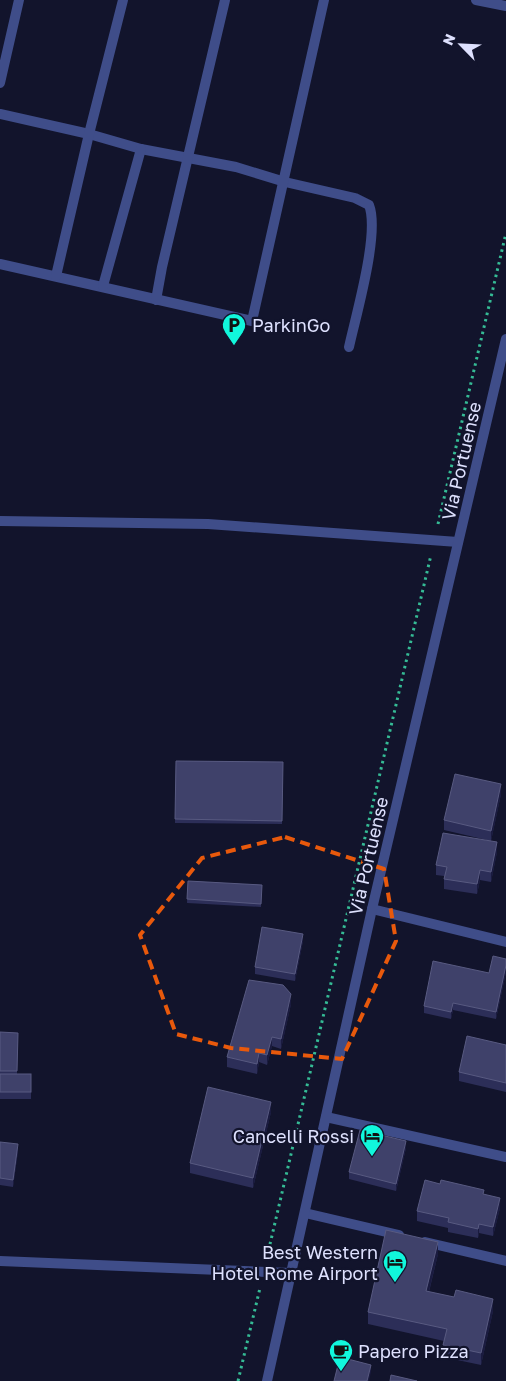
<svg xmlns="http://www.w3.org/2000/svg" width="506" height="1381" font-family="'Golos Text',sans-serif">
<style>
.lines{fill:none;stroke-linecap:round;stroke-linejoin:round}
.path{stroke:#35bb95;stroke-width:3;stroke-dasharray:2.5 4;stroke-linecap:butt}
.service{stroke:#3f4d89;stroke-width:10}
.minor{stroke:#3f4d89;stroke-width:10}
.tertiary{stroke:#3f4d89;stroke-width:10}
.wall{fill:#2c2e58}
.shaded-wall{fill:#1a1b3f}
.building{fill:#3f416a;stroke:#585a81}
.marked{fill:none;stroke:#e8590c;stroke-width:4;stroke-dasharray:10 6;stroke-linejoin:round}
.labels{text-anchor:middle;dominant-baseline:central;stroke-width:4.5;stroke-linejoin:round;paint-order:stroke}
.poi-label{font-size:18px;fill:#dee1fe;stroke:#12142c;text-anchor:start}
.street-label{font-size:18px;fill:#dee1fe;stroke:#12142c}
</style>
<rect width="100%" height="100%" fill="#12142c"/>
<g class="lines">
<g class="path">
<path d="M438 524 506 233"/>
<path d="M267 1257 431 555"/>
<path d="M238 1381 260 1288"/>
</g>
<g class="service">
<path d="M476 0 506 6"/>
<path d="M0 83 19 0"/>
<path d="M0 114 89 134 141 149 236 167 285 182 355 198 369 205C380 233 356 315 349 347"/>
<path d="M0 264 252 321 324 0"/>
<path d="M56 276 89 134 123 0"/>
<path d="M103 286 141 149"/>
<path d="M156 300 162 267 225 0"/>
<path d="M326 1117 506 1157"/>
<path d="M305 1213 399 1235"/>
<path d="M425 1242 506 1261"/>
</g>
<g class="minor">
<path d="M0 521 208 524 458 542"/>
<path d="M372 909 506 942"/>
</g>
<g class="tertiary">
<path d="M0 1261 291 1273"/>
<path d="M267 1381 372 909 506 339"/>
</g>
</g>
<g class="wall">
<path d="M176 761 283 762 282 824 175 823Z"/>
<path d="M501 794 491 841 444 830V820Z"/>
<path d="M497 852 491 882 480 880 477 894 444 889V876L436 875V865Z"/>
<path d="M188 881 262 885 261 907 187 903Z"/>
<path d="M303 941 295 981 255 974V967Z"/>
<path d="M506 959V972L496 1019 453 1010 451 1019 424 1013V1006L489 973Z"/>
<path d="M291 1004 281 1049 272 1046 267 1065 259 1062 257 1074 227 1067V1057Z"/>
<path d="M0 1032 18 1033 17 1074H31V1099H0Z"/>
<path d="M506 1045V1092L459 1081V1072Z"/>
<path d="M271 1112 253 1188 190 1173V1163Z"/>
<path d="M0 1142 18 1151 13 1187 0 1185Z"/>
<path d="M406 1148 396 1191 349 1179V1172Z"/>
<path d="M484 1195 500 1208 493 1236 479 1233 478 1238 448 1232V1228L417 1221V1211Z"/>
<path d="M438 1254 429 1292 454 1297 493 1311 481 1365 443 1357V1345L444 1341 368 1324V1312Z"/>
</g>
<g class="shaded-wall">
<path d="M501 784V794L491 841V831Z"/>
<path d="M497 842V852L491 882V872Z"/>
<path d="M480 870V880L477 894V884Z"/>
<path d="M303 934V941L295 981V974Z"/>
<path d="M506 965V972L496 1019V1012Z"/>
<path d="M291 994V1004L281 1049V1039Z"/>
<path d="M453 1003V1010L451 1019V1012Z"/>
<path d="M272 1037V1046L267 1065V1055Z"/>
<path d="M259 1053V1062L257 1074V1064Z"/>
<path d="M271 1102V1112L253 1188V1178Z"/>
<path d="M406 1141V1148L396 1191V1184Z"/>
<path d="M18 1144V1151L13 1187V1180Z"/>
<path d="M500 1198V1208L493 1236V1227Z"/>
<path d="M479 1224V1233L478 1238V1229Z"/>
<path d="M438 1242V1254L426 1303V1291Z"/>
<path d="M493 1299V1311L481 1365V1353Z"/>
<path d="M371 1365V1372L369 1381H367Z"/>
</g>
<g class="building">
<path d="M176 761 283 762 282 821 175 819Z"/>
<path d="M455 774 501 784 491 831 444 820Z"/>
<path d="M443 833 497 842 491 872 480 870 477 884 444 879 447 867 436 865Z"/>
<path d="M188 881 262 885 261 904 187 899Z"/>
<path d="M262 927 303 934 295 974 255 967Z"/>
<path d="M493 956 506 959V965L496 1012 453 1003 451 1012 424 1006 433 961 489 973Z"/>
<path d="M249 980 283 985 291 994 281 1039 272 1037 267 1055 259 1053 257 1064 227 1057Z"/>
<path d="M0 1032 18 1033 17 1071H0Z"/>
<path d="M467 1036 506 1045V1083L459 1072Z"/>
<rect x="0" y="1074" width="31" height="18"/>
<path d="M208 1087 271 1102 253 1178 190 1163Z"/>
<path d="M360 1130 406 1141 396 1184 349 1172Z"/>
<path d="M0 1142 18 1144 13 1180 0 1178Z"/>
<path d="M425 1180 440 1184 441 1180 484 1190 483 1194 500 1198 493 1227 479 1224 478 1229 448 1222 449 1218 417 1211Z"/>
<path d="M386 1230 438 1242 426 1291 454 1297 456 1290 493 1299 481 1353 443 1345 447 1329 368 1312Z"/>
<path d="M340 1357 371 1365 367 1381H334Z"/>
<path d="M391 1375 417 1381H390Z"/>
</g>
<path class="marked" d="M285 837 384 869 396 941 342 1059 231 1048 176 1034 140 935 202 858Z"/>
<defs>
<g id="parking-pin" transform="scale(1.25)"><path d="M0 17L-7.5 6A9.5 9.5 0 1 1 7.5 6Z" fill="#11f7dc" stroke="#12142c"/><path d="M-3.5-5.5H1a3.5 3.5 0 0 1 0 7H-1V5.5H-3.5ZM-1-3.4V-.6H.8a1.4 1.4 0 0 0 0-2.8Z" fill="#111"/></g>
<g id="hotel-pin" transform="scale(1.25)"><path d="M0 17L-7.5 6A9.5 9.5 0 1 1 7.5 6Z" fill="#11f7dc" stroke="#12142c"/><path d="M-6-4.5h1.5V1H6V5H4.5V3h-9V5H-6ZM-4 0a1.8 1.8 0 1 1 3.6 0ZM.5 0V-2.5h3Q6-2.5 6 0Z" fill="#111"/></g>
<g id="cafe-pin" transform="scale(1.25)"><path d="M0 17L-7.5 6A9.5 9.5 0 1 1 7.5 6Z" fill="#11f7dc" stroke="#12142c"/><path d="M-5.5-4.5H6V0H3Q3 3.5 0 3.5H-2.5Q-5.5 3.5-5.5 0ZM3-3.2v2h1.7v-2ZM-6 4.5H4V6H-6Z" fill="#111"/></g>
</defs>
<g fill-rule="evenodd">
<use href="#parking-pin" x="234" y="325"/>
<use href="#hotel-pin" x="372" y="1136"/>
<use href="#hotel-pin" x="395" y="1262"/>
<use href="#cafe-pin" x="341" y="1351"/>
</g>
<g class="labels">
<g class="poi-label">
<text x="252" y="325">ParkinGo</text>
<text x="354" y="1136" text-anchor="end">Cancelli Rossi</text>
<text x="378" y="1252" text-anchor="end">Best Western<tspan x="378" dy="21">Hotel Rome Airport</tspan></text>
<text x="358" y="1351">Papero Pizza</text>
</g>
<g class="street-label">
<text transform="translate(461 461) rotate(-77)">Via Portuense</text>
<text transform="translate(368 856) rotate(-77)">Via Portuense</text>
</g>
</g>
<g transform="translate(461 45) rotate(294)" stroke="#12142c" stroke-width="4" paint-order="stroke">
<path d="M0-4L9 19L0 12L-9 19Z" fill="#dee1fe"/>
<text y="-8" font-size="14" font-weight="bold" text-anchor="middle" fill="#dee1fe">N</text>
</g>
</svg>
